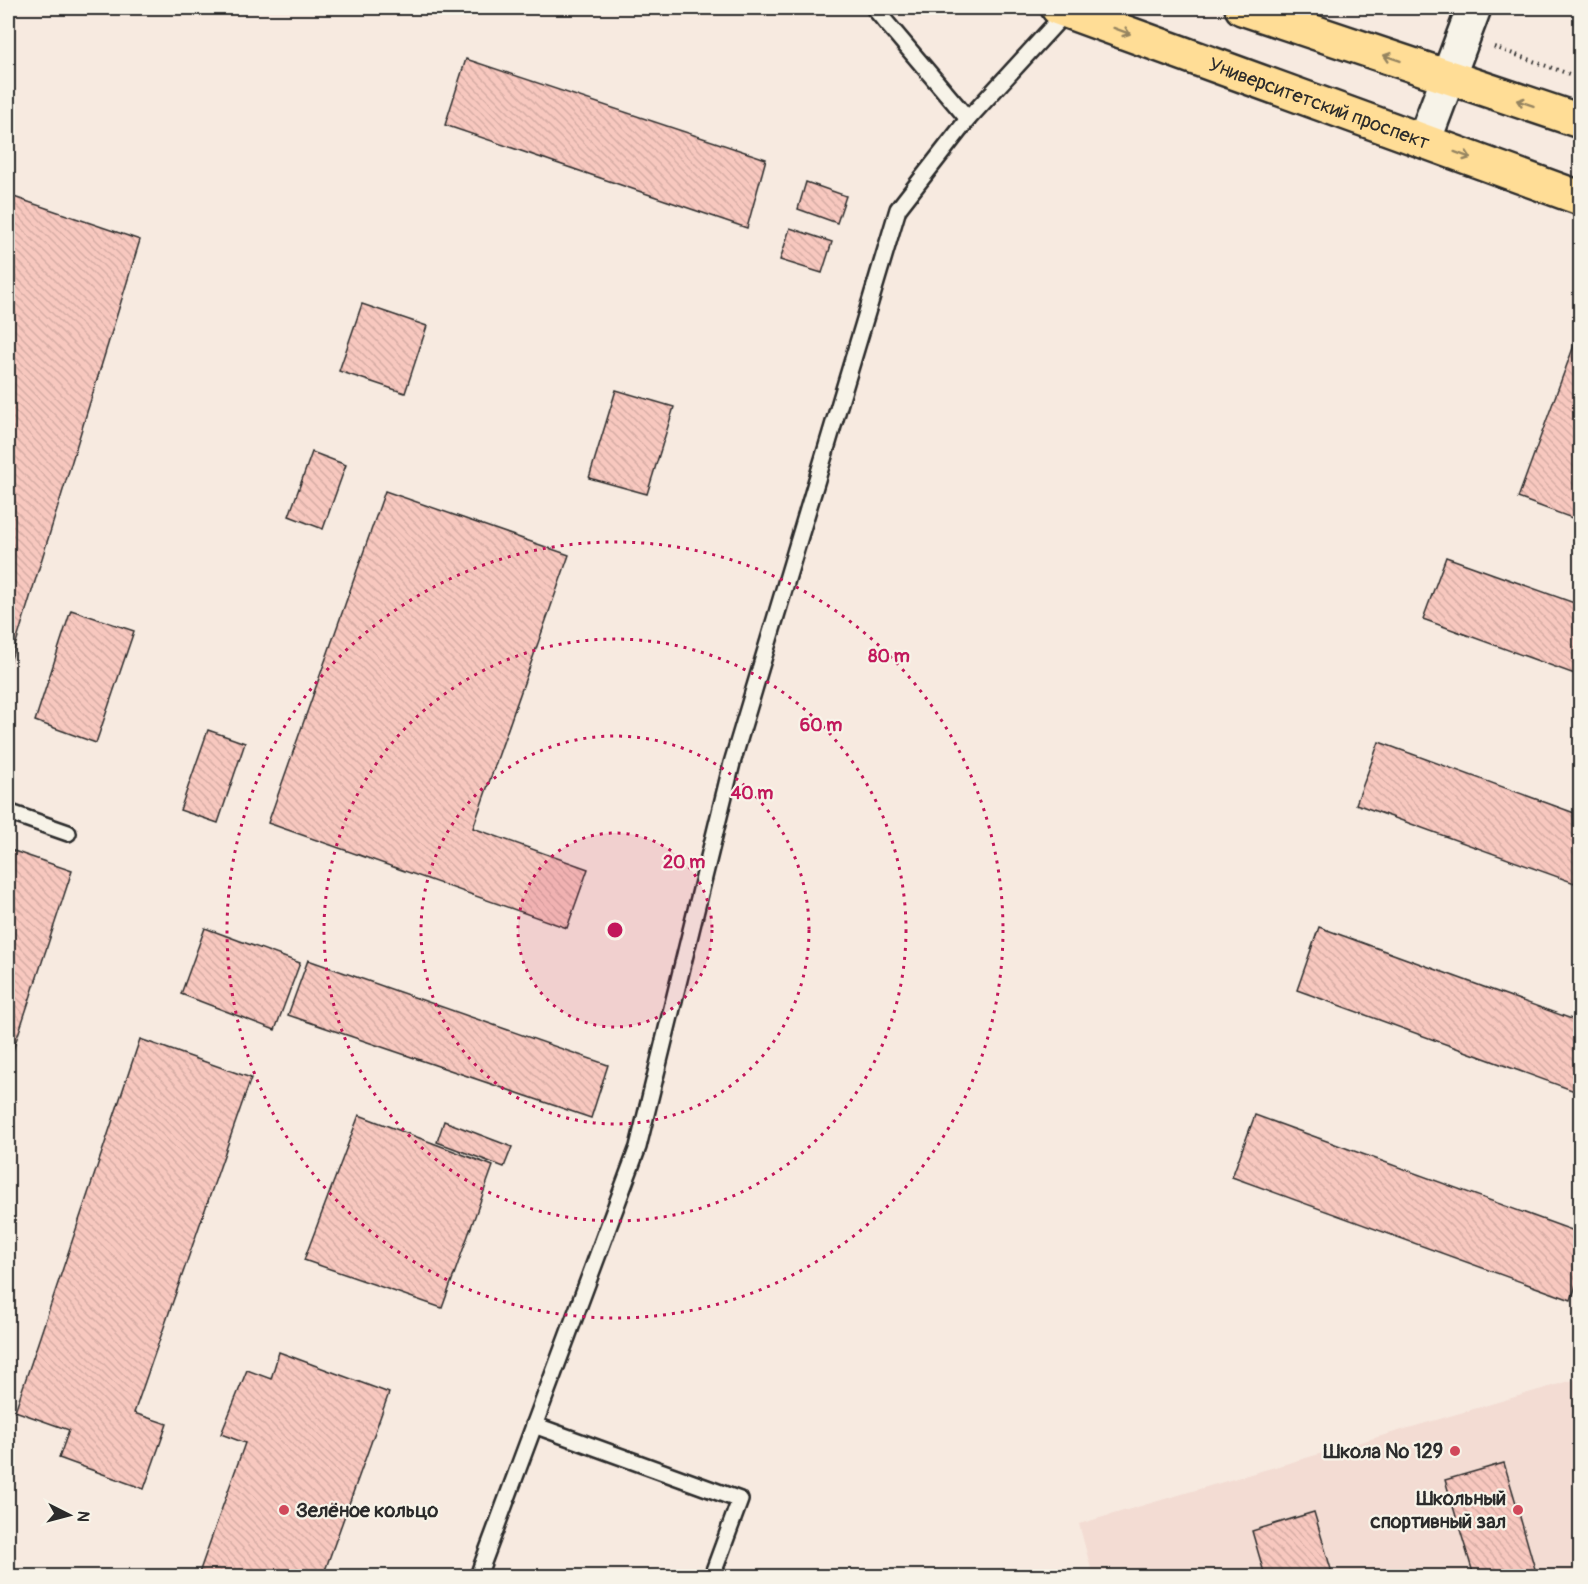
<svg xmlns="http://www.w3.org/2000/svg" width="1588" height="1584" font-family="Pangolin,sans-serif">
<style>
.built{fill:#f3dcd3}
.building{fill:url(#building-back-hatch);stroke:#2b2b2b;stroke-width:1.5}
.lines{fill:none;stroke-linecap:round;stroke-linejoin:round}
.lane-casing{stroke:#2b2b2b;stroke-width:20}
.secondary-casing{stroke:#2b2b2b;stroke-width:38}
.highway-casing{stroke:#2b2b2b;stroke-width:38}
.path{stroke:#2b2b2b;stroke-width:4;stroke-dasharray:1.5 4.5;stroke-linecap:butt}
.lane{stroke:#f7f3e8;stroke-width:15}
.secondary{stroke:#f7f3e8;stroke-width:33}
.highway{stroke:#ffdd96;stroke-width:33}
.oneway{stroke:#958460}
.ring{fill:none;stroke:#c2185b;stroke-width:3;stroke-dasharray:3 6}
.poi-dot{fill:#d1495b;stroke:#f7f3e8;stroke-width:2}
.labels{text-anchor:middle;dominant-baseline:central;stroke-width:4.5;stroke-linejoin:round;paint-order:stroke}
.street-label{font-size:20px;fill:#2b2b2b;stroke:#f7f3e8}
.poi-label{font-size:20px;font-weight:bold;fill:#2b2b2b;stroke:#f7f3e8;text-anchor:end}
.centre{fill:#c2185b;stroke:#f7f3e8;stroke-width:3}
.ring-label{font-size:18px;text-anchor:middle;font-weight:bold;fill:#c2185b;stroke:#f7f3e8;stroke-width:4.5;stroke-linejoin:round;paint-order:stroke}
</style>
<defs>
<pattern id="building-back-hatch" width="6" height="6" patternUnits="userSpaceOnUse" patternTransform="scale(1.5)"><rect width="6" height="6" fill="#f8c8bf"/><path d="M-1 5l2 2M0 0l6 6M5-1l2 2" fill="none" stroke="#d5aca4"/></pattern>
</defs>
<rect width="100%" height="100%" fill="#f7eae0"/>
<filter id="ink" filterUnits="userSpaceOnUse"><feTurbulence type="fractalNoise" baseFrequency=".0167" numOctaves="2"/><feDisplacementMap in="SourceGraphic" scale="12" xChannelSelector="R" yChannelSelector="G"/><feConvolveMatrix kernelMatrix="1 2 1 2 8 2 1 2 1" color-interpolation-filters="sRGB"/></filter>
<g filter="url(#ink)">
<path class="built" d="M1580 1378V1576H1093L1079 1524Z"/>
<g class="building">
<path d="M466 59 766 159 747 228 445 125Z"/>
<path d="M806 182 846 196 837 223 798 209Z"/>
<path d="M8 195 140 240 8 669Z"/>
<path d="M790 228 832 242 822 273 780 260Z"/>
<path d="M362 304 427 326 405 393 339 371Z"/>
<path d="M1580 329V521L1518 498Z"/>
<path d="M616 390 674 407 647 494 589 478Z"/>
<path d="M312 452 346 465 323 529 289 516Z"/>
<path d="M385 491 569 555 473 828 588 869 567 928 268 823Z"/>
<path d="M1446 557 1580 605V676L1423 619Z"/>
<path d="M71 610 134 631 96 743 35 721Z"/>
<path d="M208 730 245 743 218 823 180 810Z"/>
<path d="M1379 742 1580 815V885L1356 804Z"/>
<path d="M8 849 72 871 13 1050 8 1048Z"/>
<path d="M1319 927 1580 1022V1093L1297 990Z"/>
<path d="M205 928 300 963 275 1030 181 994Z"/>
<path d="M308 960 608 1065 591 1118 288 1015Z"/>
<path d="M140 1039 251 1078 134 1413 167 1424 144 1489 59 1458 69 1430 15 1411Z"/>
<path d="M359 1115 493 1166 442 1308 304 1260Z"/>
<path d="M1255 1115 1580 1233V1274L1571 1300 1232 1177Z"/>
<path d="M444 1121 512 1147 504 1167 437 1142Z"/>
<path d="M279 1352 389 1393 323 1576H198L245 1443 221 1434 247 1370 271 1379Z"/>
<path d="M1504 1463 1518 1510 1537 1576H1474L1445 1480Z"/>
<path d="M1314 1512 1333 1576H1265L1252 1531Z"/>
</g>
<g class="lines">
<g class="lane-casing">
<g id="lane">
<path d="M874 8 968 119"/>
<path d="M8 812 68 833"/>
<path d="M534 1425 740 1500 712 1576"/>
<path d="M478 1576 638 1147 732 763 898 209 968 119 1067 11"/>
</g>
</g>
<g class="secondary-casing">
<path id="secondary" d="M1424 141 1474 8"/>
</g>
<g class="highway-casing">
<g id="highway">
<path id="s1" d="M1058 8 1580 198"/>
<path d="M1242 8 1580 121"/>
</g>
</g>
<path class="path" d="M1494 47 1580 78"/>
<use href="#lane" class="lane"/>
<use href="#secondary" class="secondary"/>
<use href="#highway" class="highway"/>
</g>
<defs><path id="oneway-shaft" d="M-6 0H5M1.5-3L5.5 0L1.5 3" fill="none" stroke-width="1.6" stroke-linecap="round" stroke-linejoin="round" transform="scale(1.5)"/></defs>
<g class="oneway">
<use href="#oneway-shaft" transform="translate(1122 31) rotate(20)"/>
<use href="#oneway-shaft" transform="translate(1392 58) rotate(-161)"/>
<use href="#oneway-shaft" transform="translate(1525 103) rotate(-161)"/>
<use href="#oneway-shaft" transform="translate(1463 155) rotate(20)"/>
</g>
</g>
<circle cx="615" cy="930" r="97" fill="#c2185b" fill-opacity=".12"/>
<g class="ring">
<circle cx="615" cy="930" r="97"/>
<circle cx="615" cy="930" r="194"/>
<circle cx="615" cy="930" r="291"/>
<circle cx="615" cy="930" r="388"/>
</g>
<g class="poi-dot">
<circle cx="1455" cy="1451" r="6"/>
<circle cx="284" cy="1510" r="6"/>
<circle cx="1518" cy="1510" r="6"/>
</g>
<g class="labels">
<g class="street-label">
<text stroke="none"><textPath href="#s1" startOffset="278">Университетский проспект</textPath></text>
</g>
<g class="poi-label">
<text x="1443" y="1451">Школа № 129</text>
<text x="1506" y="1498">Школьный<tspan x="1506" dy="23">спортивный зал</tspan></text>
<text x="296" y="1510" text-anchor="start">Зелёное кольцо</text>
</g>
</g>
<circle cx="615" cy="930" r="9" class="centre"/>
<g class="ring-label">
<text x="889" y="662">80 m</text>
<text x="821" y="731">60 m</text>
<text x="752" y="799">40 m</text>
<text x="684" y="868">20 m</text>
</g>
<rect width="1588" height="1584" fill="none" stroke="#f7f3e8" stroke-width="30"/>
<rect x="15" y="15" width="1558" height="1554" fill="none" stroke="#2b2b2b" stroke-width="2" filter="url(#ink)"/>
<g transform="translate(69 1515) rotate(96)" stroke="#f7f3e8" stroke-width="4.5" paint-order="stroke">
<path d="M0-4.5L10 22L0 15L-10 22Z" fill="#2b2b2b"/>
<text y="-9" font-size="16" font-weight="bold" text-anchor="middle" fill="#2b2b2b">N</text>
</g>
</svg>
